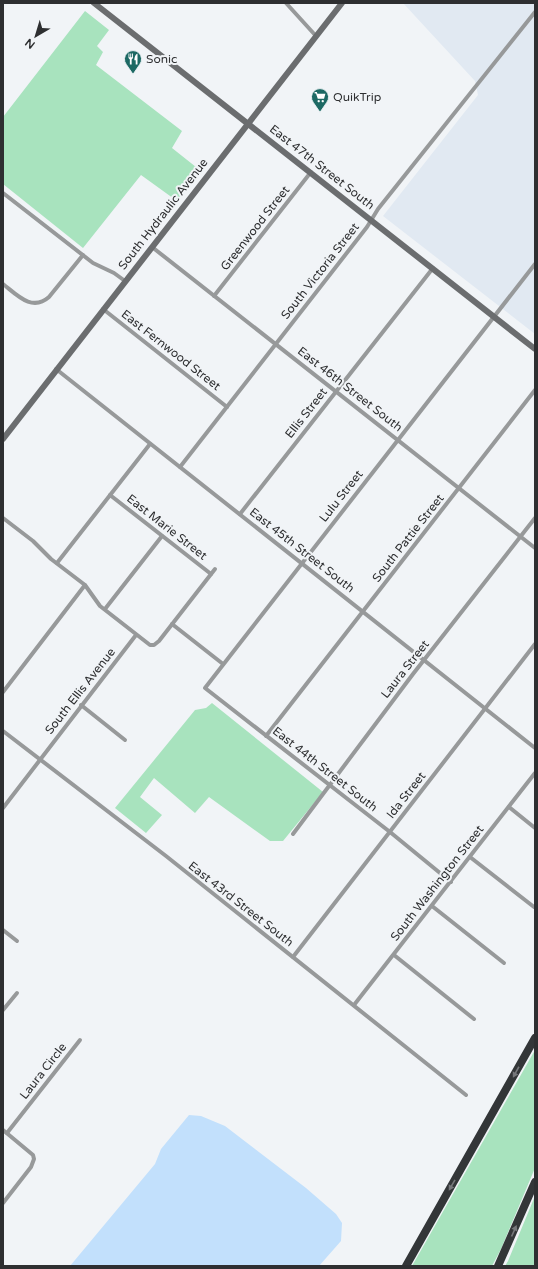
<svg xmlns="http://www.w3.org/2000/svg" width="538" height="1269" font-family="'Varela Round',sans-serif">
<style>
.built{fill:#e1e9f2}
.green{fill:#a8e3be}
.water{fill:#c2e0fc}
.lines{fill:none;stroke-linecap:round;stroke-linejoin:round}
.street{stroke:#97999a;stroke-width:4}
.secondary{stroke:#6b6d6f;stroke-width:6}
.highway{stroke:#333638;stroke-width:8}
.oneway{fill:#76787b}
.labels{text-anchor:middle;dominant-baseline:central;stroke-width:4;stroke-linejoin:round;paint-order:stroke}
.poi-label{font-size:12px;fill:#2e2f31;stroke:#f1f4f7;text-anchor:start}
.street-label{font-size:12px;fill:#2e2f31;stroke:#f1f4f7}
</style>
<rect width="100%" height="100%" fill="#f1f4f7"/>
<path class="built" d="M403 3H535V334L383 216 478 95 475 81Z"/>
<g class="green">
<path d="M85 11 109 30 97 46 103 52 96 65 182 131 172 148 201 171 177 201 141 175 83 248 3 184V117Z"/>
<path d="M212 703 323 792 283 841H270L209 797 195 813 154 778 140 797 162 815 146 833 115 808 195 710 206 708Z"/>
<path d="M535 1050V1168L501 1249 492 1266H412Z"/>
<path d="M535 1196V1266H505L508 1261Z"/>
</g>
<path class="water" d="M189 1115 201 1116 225 1126 306 1188 336 1214 342 1223 341 1241 319 1266H70L155 1164 161 1149Z"/>
<g class="lines">
<g class="street">
<path d="M286 3 316 36"/>
<path d="M3 193 93 263 114 273 125 281"/>
<path d="M152 247 535 548"/>
<path d="M3 284C17 295 32 312 49 297L83 255"/>
<path d="M214 296 311 172"/>
<path d="M103 309 227 407"/>
<path d="M56 369 535 748"/>
<path d="M180 467 367 227 378 209 535 12"/>
<path d="M110 495 211 574"/>
<path d="M240 514 433 268"/>
<path d="M3 518 33 541 51 559 85 585 100 606 150 645H154L159 641 215 569"/>
<path d="M57 563 150 444"/>
<path d="M105 609 162 536"/>
<path d="M172 624 223 664"/>
<path d="M3 692 85 585"/>
<path d="M81 705 125 740"/>
<path d="M3 731 166 856 466 1095"/>
<path d="M266 736 535 390"/>
<path d="M509 807 535 828"/>
<path d="M3 808 136 635"/>
<path d="M293 834 413 674 535 518"/>
<path d="M470 857 534 907"/>
<path d="M451 882 390 832 205 688 535 264"/>
<path d="M432 906 504 963"/>
<path d="M3 930 17 941"/>
<path d="M394 955 474 1019"/>
<path d="M293 957 535 644"/>
<path d="M354 1005 535 773"/>
<path d="M3 1010 17 993"/>
<path d="M3 1130 33 1155 34 1159 31 1167 3 1203"/>
<path d="M7 1133 80 1040"/>
</g>
<g class="secondary">
<path d="M94 3 535 349"/>
<path d="M3 439 342 3"/>
</g>
<g class="highway">
<path d="M406 1266 535 1038"/>
<path d="M498 1266 535 1182"/>
</g>
</g>
<defs><path id="oneway-solid" d="M-6-.8H1V-3.2L6.5 0L1 3.2V.8H-6Z"/></defs>
<g class="oneway">
<use href="#oneway-solid" transform="translate(516 1072) rotate(119)"/>
<use href="#oneway-solid" transform="translate(452 1185) rotate(120)"/>
<use href="#oneway-solid" transform="translate(514 1231) rotate(-66)"/>
</g>
<defs>
<g id="restaurant-pin" transform="scale(0.9)"><path d="M0 17L-7.5 6A9.5 9.5 0 1 1 7.5 6Z" fill="#1d6964" stroke="#f1f4f7"/><path d="M-5-6h1v4h1v-4h1v4h1v-4h1v5L-1.5 .5V6h-2V.5L-5-1ZM5-6V6H3V1.5H1.5Q1.5-4 5-6Z" fill="#fff"/></g>
<g id="supermarket-pin" transform="scale(0.9)"><path d="M0 17L-7.5 6A9.5 9.5 0 1 1 7.5 6Z" fill="#1d6964" stroke="#f1f4f7"/><path d="M-6-5.5h2.5l.6 2H6L4.5 2H-2.5L-4.4-4H-6ZM-1.5 3.2a1.3 1.3 0 1 0 .1 0ZM3 3.2a1.3 1.3 0 1 0 .1 0Z" fill="#fff"/></g>
</defs>
<g fill-rule="evenodd">
<use href="#restaurant-pin" x="133" y="59"/>
<use href="#supermarket-pin" x="320" y="97"/>
</g>
<g class="labels">
<g class="poi-label">
<text x="146" y="59">Sonic</text>
<text x="333" y="97">QuikTrip</text>
</g>
<g class="street-label">
<text transform="translate(322 167) rotate(38)">East 47th Street South</text>
<text transform="translate(163 214) rotate(-52)">South Hydraulic Avenue</text>
<text transform="translate(255 228) rotate(-52)">Greenwood Street</text>
<text transform="translate(320 271) rotate(-52)">South Victoria Street</text>
<text transform="translate(171 350) rotate(38)">East Fernwood Street</text>
<text transform="translate(350 389) rotate(38)">East 46th Street South</text>
<text transform="translate(306 413) rotate(-52)">Ellis Street</text>
<text transform="translate(341 496) rotate(-52)">Lulu Street</text>
<text transform="translate(167 527) rotate(38)">East Marie Street</text>
<text transform="translate(408 538) rotate(-52)">South Pattie Street</text>
<text transform="translate(302 550) rotate(38)">East 45th Street South</text>
<text transform="translate(405 669) rotate(-52)">Laura Street</text>
<text transform="translate(80 691) rotate(-52)">South Ellis Avenue</text>
<text transform="translate(325 769) rotate(38)">East 44th Street South</text>
<text transform="translate(406 795) rotate(-52)">Ida Street</text>
<text transform="translate(437 883) rotate(-52)">South Washington Street</text>
<text transform="translate(241 904) rotate(38)">East 43rd Street South</text>
<text transform="translate(43 1071) rotate(-52)">Laura Circle</text>
</g>
</g>
<rect width="538" height="1269" fill="none" stroke="#2e2f31" stroke-width="8"/>
<g transform="translate(36 36) rotate(218)" stroke="#f1f4f7" stroke-width="3" paint-order="stroke">
<path d="M0-3L7 15L0 10L-7 15Z" fill="#2e2f31"/>
<text y="-6" font-size="11" font-weight="bold" text-anchor="middle" fill="#2e2f31">N</text>
</g>
</svg>
